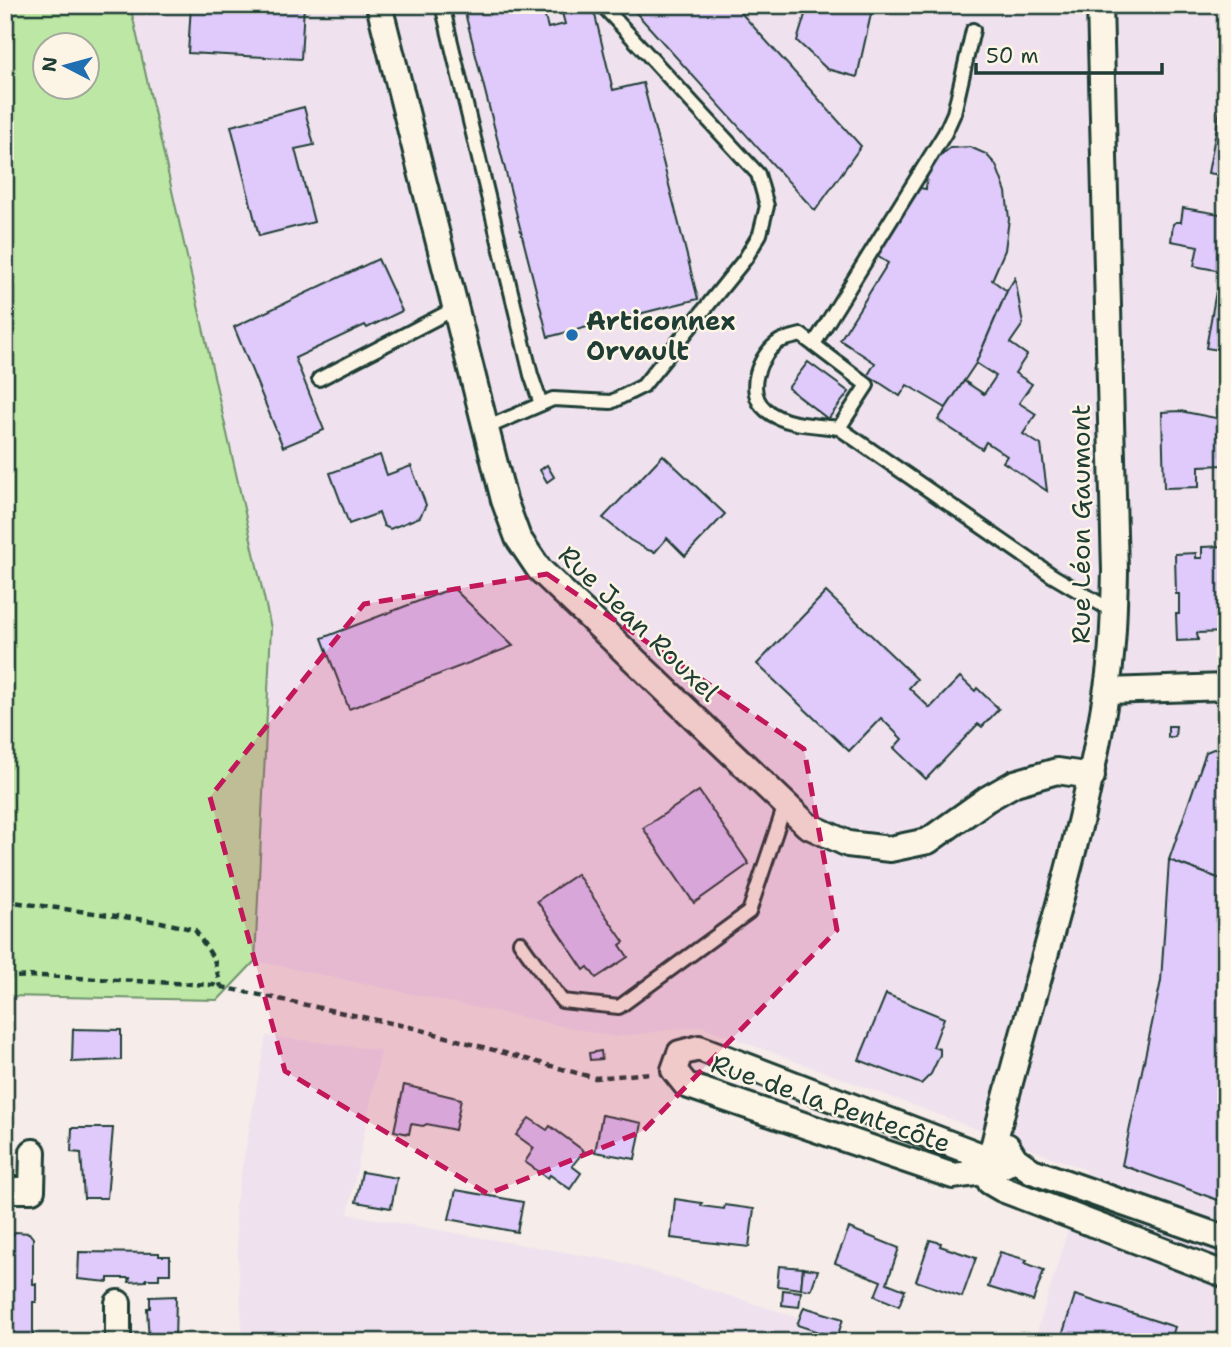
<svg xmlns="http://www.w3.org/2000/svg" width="1231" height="1347" font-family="'Shantell Sans',sans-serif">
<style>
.built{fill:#efe2ee}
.green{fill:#bde7a4;stroke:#6e926c;stroke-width:2;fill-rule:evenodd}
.building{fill:#dfcafb;stroke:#1f3d34;stroke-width:2}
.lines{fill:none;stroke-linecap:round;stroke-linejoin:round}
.lane-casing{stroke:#1f3d34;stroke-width:18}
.street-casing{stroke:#1f3d34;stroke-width:30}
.path{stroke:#1f3d34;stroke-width:4.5;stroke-dasharray:7 5;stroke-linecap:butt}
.lane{stroke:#fcf5e5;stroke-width:12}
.street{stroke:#fcf5e5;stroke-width:24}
.marked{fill:#c2185b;fill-opacity:0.2;stroke:#c2185b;stroke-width:5;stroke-dasharray:14 9;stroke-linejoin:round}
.poi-dot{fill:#1f6fb2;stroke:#fcf5e5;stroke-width:2.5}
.labels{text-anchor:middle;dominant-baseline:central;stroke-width:5;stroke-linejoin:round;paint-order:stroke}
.poi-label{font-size:26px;font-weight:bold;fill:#1f3d34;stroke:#fcf5e5;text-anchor:start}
.street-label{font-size:26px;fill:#1f3d34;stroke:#fcf5e5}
</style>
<rect width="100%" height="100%" fill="#f6ece9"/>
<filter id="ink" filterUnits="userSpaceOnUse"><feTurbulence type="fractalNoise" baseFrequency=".0143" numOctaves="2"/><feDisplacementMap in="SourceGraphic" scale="14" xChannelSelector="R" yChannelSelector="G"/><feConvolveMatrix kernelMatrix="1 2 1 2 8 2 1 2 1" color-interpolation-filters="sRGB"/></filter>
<g filter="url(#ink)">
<g class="built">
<path d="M130 5H1226V1342H1034L1086 1170 701 1026 615 1037 255 961 271 628Z"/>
<path d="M266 1036 381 1050 348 1214 621 1262 876 1342H243L235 1207Z"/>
</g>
<path class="green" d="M5 5H130L271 628 255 961 218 1000 5 996ZM46 46H88V88H46Z"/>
<g class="building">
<path d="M191 5H304L301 59 188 53Z"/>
<path d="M494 5H542L548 28 565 24 560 5H585L595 15 613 90 643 83 698 299 548 337 465 13Z"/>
<path d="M629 5H734L861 146 815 211Z"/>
<path d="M808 5H873L857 77 827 69 797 41Z"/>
<path d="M1222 99 1226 100V176L1208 173Z"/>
<path d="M304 107 314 145 295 149 314 222 259 236 231 126Z"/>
<path d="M970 147 986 154 996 165 1006 192 1009 219 1005 250 992 280 1007 291 976 363 946 408 907 385 900 396 868 375 875 363 840 340 888 263 877 256 920 188 926 189 927 172 936 159 950 148Z"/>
<path d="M1183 208 1226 215V272L1194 266 1198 246 1171 241 1173 224 1176 222H1181Z"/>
<path d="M378 259 402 311 367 328 365 325 295 358 324 430 283 447 234 327Z"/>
<path d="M1015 278 1023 324 1010 343 1027 355 1015 373 1032 384 1019 403 1036 414 1023 434 1041 445 1047 491 1003 462 1007 456 986 442 982 449 938 420 964 381 984 394 996 376 976 363 1007 291Z"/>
<path d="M1216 291 1226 292V351L1206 348Z"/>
<path d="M808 362 849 392 828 419 788 388Z"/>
<path d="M1180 411 1226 420V465L1199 466V487L1164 488 1162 412Z"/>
<path d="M380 455 387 475 411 466 426 505 420 517 390 529 384 526 379 513 349 524 330 473Z"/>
<path d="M663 455 725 514 685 556 667 538 655 552 648 550 630 540 603 518Z"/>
<path d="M547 465 554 477 547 482 540 470Z"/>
<path d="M1226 546V632L1197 633 1198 640 1177 641 1176 614H1179V594H1176L1175 554 1196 553V558H1202V547Z"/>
<path d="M453 588 513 646 349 709 322 638Z"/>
<path d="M826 592 917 679 909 688 930 708 960 677 975 691 977 688 999 709 982 727 978 724 926 779 894 748 902 739 881 718 849 751 757 664Z"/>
<path d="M1168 726H1176L1175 737H1168Z"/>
<path d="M1226 744V881L1169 860 1206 752Z"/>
<path d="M699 791 749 864 694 903 643 828Z"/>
<path d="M1169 860 1226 881V1203L1122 1165 1161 981Z"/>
<path d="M577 874 624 942 620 945 628 957 596 978 588 967 584 970 537 901Z"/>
<path d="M886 994 944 1018 933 1047 940 1049V1055L931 1074 921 1084 859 1060Z"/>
<path d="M73 1029 121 1030V1060L72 1062Z"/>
<path d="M601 1051 602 1059 590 1060 589 1053Z"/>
<path d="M404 1085 461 1099 455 1130 427 1124 423 1126 411 1124 409 1134 394 1131Z"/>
<path d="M602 1115 642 1123 635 1159 595 1152Z"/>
<path d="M529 1118 547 1130 550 1126 584 1151 572 1166 581 1173 570 1189 550 1175 548 1178 525 1162 534 1148 516 1135Z"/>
<path d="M72 1128H113L107 1198H84L81 1153 71 1152Z"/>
<path d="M362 1172 397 1178 391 1208 356 1202Z"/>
<path d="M456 1190 523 1202 517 1232 449 1219Z"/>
<path d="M675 1199 702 1203 701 1206 724 1209 725 1205 754 1209 749 1247 671 1238Z"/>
<path d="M849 1228 899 1248 887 1283 905 1290 899 1306 875 1296 881 1281 835 1263Z"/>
<path d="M15 1232 29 1233 33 1238V1284H36V1302H33V1342L7 1340 8 1327 11 1326V1303L8 1301 11 1272 9 1246H11V1237Z"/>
<path d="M930 1240 941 1243 940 1246 976 1258 962 1297 916 1281Z"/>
<path d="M79 1252 159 1253V1256H170V1274H159V1279H146V1281L129 1282 130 1278H108V1282L78 1279Z"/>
<path d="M1000 1252 1027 1260 1025 1263 1044 1270 1033 1301 988 1287Z"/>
<path d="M779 1266 803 1268 801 1289 777 1286Z"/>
<path d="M803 1268 818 1270 811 1290 801 1289Z"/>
<path d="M783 1290 801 1292 799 1307 782 1305Z"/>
<path d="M1075 1295 1175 1327 1170 1342H1060Z"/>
<path d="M176 1296 175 1342H149L147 1308H150V1297Z"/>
<path d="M804 1307 843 1319 837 1338 797 1325Z"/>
</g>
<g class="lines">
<g class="lane-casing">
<g id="lane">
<path d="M442 5 531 375 541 404"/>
<path d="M814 344 945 133 954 113 973 30"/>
<path d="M319 379 456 308"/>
<path d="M486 428 553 399 611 402 643 386 745 259 760 234 767 206 758 174 602 5"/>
<path d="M839 428C816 425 785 426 766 410 744 392 759 354 780 341 786 338 795 337 801 335L867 385 839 428 1053 576 1114 612"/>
<path d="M520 942 562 1001 619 1007 749 912 785 805"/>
</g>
</g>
<g class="street-casing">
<g id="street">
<path d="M379 5 504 500 518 538 539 569 807 825 848 844 890 849 928 841 987 799 1015 783 1057 771 1092 776"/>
<path d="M1100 5 1115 571C1114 612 1113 654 1106 694 1082 846 1031 994 994 1144L985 1168 990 1182 1002 1189 1226 1275"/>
<path d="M1107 691 1226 687"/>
<path d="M699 1048 987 1158 1015 1159C995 1172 976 1173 953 1176L686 1085 674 1070 680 1053Z"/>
<path d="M1007 1146 1015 1159 1032 1171 1226 1239"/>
<path d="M5 1190H32L33 1152"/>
<path d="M118 1342V1303"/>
</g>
</g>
<g class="path">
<path d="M5 901 161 922 195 930 214 959 221 987"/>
<path d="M5 977 41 976 213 985 414 1028 595 1078 651 1073"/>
</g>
<use href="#lane" class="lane"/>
<use href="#street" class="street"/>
</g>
</g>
<path class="marked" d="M547 574 804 749 837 930 643 1131 488 1194 285 1071 210 797 364 604Z"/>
<circle class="poi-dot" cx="572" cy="335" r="7"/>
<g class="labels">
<g class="poi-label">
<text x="586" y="320">Articonnex<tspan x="586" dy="30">Orvault</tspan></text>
</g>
<g class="street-label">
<text transform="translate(1080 524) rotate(-90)">Rue Léon Gaumont</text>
<text transform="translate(639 623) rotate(44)">Rue Jean Rouxel</text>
<text transform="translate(831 1103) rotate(19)">Rue de la Pentecôte</text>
</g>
</g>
<rect width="1231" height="1347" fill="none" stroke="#fcf5e5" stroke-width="28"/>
<rect x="14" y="14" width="1203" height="1319" fill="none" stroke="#1f3d34" stroke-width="2.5" filter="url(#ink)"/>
<g transform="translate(66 66) rotate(276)"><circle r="33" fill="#fcf5e5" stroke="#a4ab9e" stroke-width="2"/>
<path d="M0-5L12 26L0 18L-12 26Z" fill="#1f6fb2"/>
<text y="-10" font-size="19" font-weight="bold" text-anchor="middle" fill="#1f3d34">N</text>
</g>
<path d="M976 63v10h186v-10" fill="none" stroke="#1f3d34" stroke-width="3.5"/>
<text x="986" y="63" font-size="21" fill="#1f3d34" stroke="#fcf5e5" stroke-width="5" paint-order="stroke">50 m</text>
</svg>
